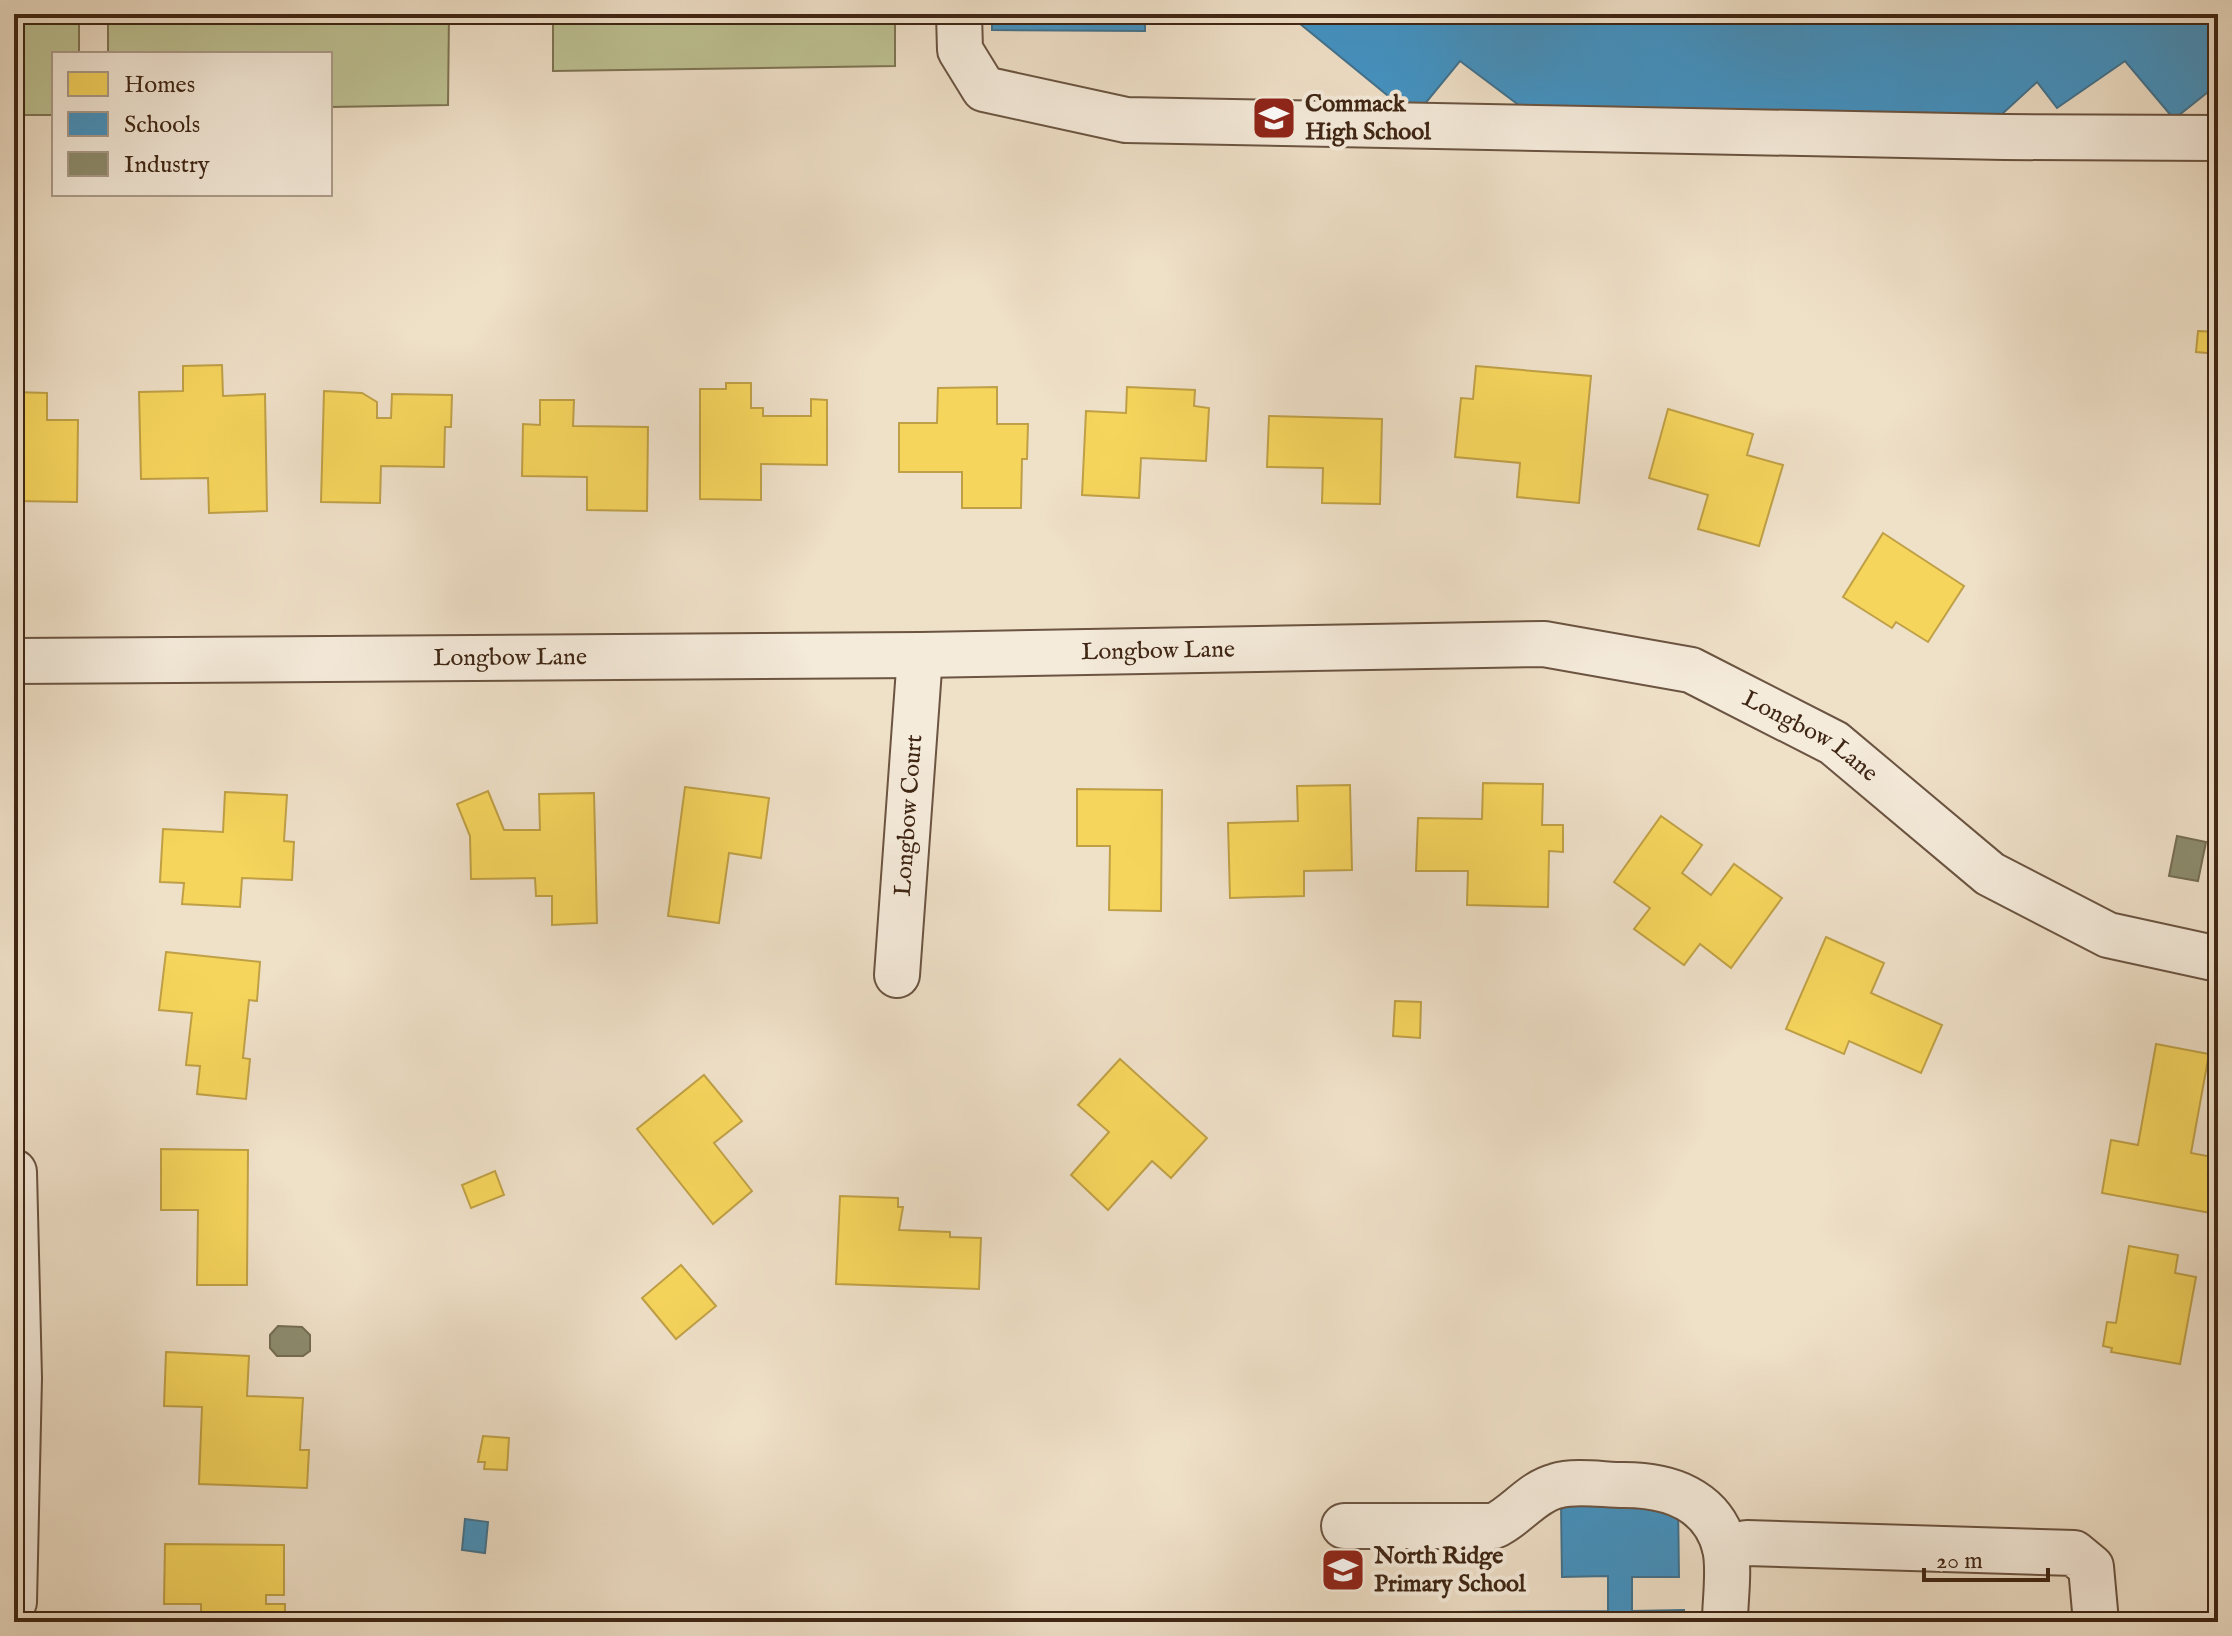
<svg xmlns="http://www.w3.org/2000/svg" width="2232" height="1636" font-family="'IM FELL English',serif">
<style>
.green{fill:#bdc193;stroke:#7e7454;stroke-width:2}
.homes{fill:#f6d55c;stroke:#bfa046;stroke-width:2}
.schools{fill:#4393c3;stroke:#42728e;stroke-width:2}
.industry{fill:#8c8c6e;stroke:#756d53;stroke-width:2}
.lines{fill:none;stroke-linecap:round;stroke-linejoin:round}
.minor-casing{stroke:#6b5441;stroke-width:48}
.minor{stroke:#f5ebdb;stroke-width:44}
.labels{text-anchor:middle;dominant-baseline:central;stroke-width:8;stroke-linejoin:round;paint-order:stroke}
.poi-label{font-size:24px;font-weight:bold;fill:#3f2614;stroke:#f5ebdb;text-anchor:start}
.street-label{font-size:24px;fill:#3f2614;stroke:#f5ebdb}
</style>
<rect width="100%" height="100%" fill="#efe0c8"/>
<filter id="stains"><feTurbulence type="fractalNoise" baseFrequency=".0025" numOctaves="4"/><feColorMatrix values="0 0 0 0 .2 0 0 0 0 .09 0 0 0 0 .02 0 0 0 .5 -.17"/></filter>
<radialGradient id="worn" r=".72"><stop offset=".6" stop-color="#630" stop-opacity="0"/><stop offset="1" stop-color="#630" stop-opacity=".3"/></radialGradient>
<g class="green">
<path d="M14 14H79V54H54V115H14Z"/>
<path d="M108 14H449L448 105 330 107V54H108Z"/>
<path d="M553 14H895V66L553 71Z"/>
</g>
<g class="homes">
<path d="M2198 331 2218 332V354L2196 352Z"/>
<path d="M222 365 223 396 265 394 267 511 209 513 208 478 141 479 139 392 183 391V366Z"/>
<path d="M1476 366 1591 376 1579 503 1517 497 1520 463 1455 457 1461 398 1473 399Z"/>
<path d="M726 383H751V408H763V416H811V399L827 400V465L761 464V500L700 499V389H726Z"/>
<path d="M997 387V424H1028L1027 459H1022L1021 508H962V472H899V423H937L938 388Z"/>
<path d="M1127 387 1195 390 1194 406 1209 408 1206 461 1141 458 1139 498 1082 495 1086 411 1126 413Z"/>
<path d="M324 391 362 393 377 402V418H391L392 394 452 395 451 427H445L444 467 381 466 380 503 321 502Z"/>
<path d="M14 392 47 393V420H78L77 502 15 501Z"/>
<path d="M540 400H574L573 426 648 427 647 511 587 510V477L522 476 523 424 540 425Z"/>
<path d="M1668 409 1753 434 1747 455 1783 465 1759 546 1698 529 1708 495 1649 478Z"/>
<path d="M1269 416 1382 419 1380 504 1322 503 1323 468 1267 467Z"/>
<path d="M1883 533 1964 586 1928 642 1896 622 1892 628 1843 597Z"/>
<path d="M1483 783 1543 784 1542 825H1563V852L1549 851 1548 907 1467 905 1468 871H1416L1418 818 1482 819Z"/>
<path d="M1350 785 1352 870 1304 871V896L1230 898 1228 823 1298 821 1297 786Z"/>
<path d="M685 787 769 798 761 858 729 853 719 923 668 916Z"/>
<path d="M1077 789 1162 790 1161 911 1109 910 1110 846H1077Z"/>
<path d="M488 791 504 830H540L539 794 594 793 597 923 552 925V896H536L535 878 471 879 470 836 457 804Z"/>
<path d="M225 792 287 795 284 841 294 842 292 880 242 878 240 907 182 904 184 883 160 882 163 829 223 832Z"/>
<path d="M1661 816 1702 845 1682 873 1711 895 1734 864 1782 898 1731 968 1700 944 1684 965 1634 929 1650 908 1614 882Z"/>
<path d="M1826 937 1884 963 1871 993 1942 1025 1921 1073 1849 1041 1844 1054 1786 1029Z"/>
<path d="M166 952 260 962 257 1001 249 1000 243 1058 250 1059 246 1099 197 1094 200 1066 186 1065 192 1013 159 1010Z"/>
<path d="M1395 1001 1421 1002 1420 1038 1393 1036Z"/>
<path d="M2156 1044 2209 1054 2191 1153 2218 1158 2216 1214 2102 1193 2111 1140 2138 1145Z"/>
<path d="M1120 1059 1207 1138 1171 1178 1152 1161 1108 1210 1071 1175 1109 1132 1078 1105Z"/>
<path d="M704 1075 742 1121 714 1143 752 1191 713 1224 637 1129Z"/>
<path d="M161 1149 248 1150 247 1285H197L198 1210H161Z"/>
<path d="M495 1171 504 1195 471 1208 462 1185Z"/>
<path d="M840 1196 898 1198V1207H903L899 1230 950 1232V1237L981 1238 979 1289 836 1284Z"/>
<path d="M2129 1246 2178 1255 2175 1273 2196 1277 2180 1364 2111 1352 2112 1348 2103 1346 2107 1322 2116 1323Z"/>
<path d="M681 1265 716 1306 676 1339 642 1298Z"/>
<path d="M166 1352 249 1356 247 1396 303 1398 300 1450H309L307 1488 199 1484 202 1407 164 1406Z"/>
<path d="M483 1436 509 1438 507 1470 484 1469 485 1462H478Z"/>
<path d="M165 1544 284 1545V1595H266V1604H285V1622H201V1604H164Z"/>
</g>
<g class="schools">
<path d="M992 14H1145V31L992 30Z"/>
<path d="M1288 14H2218V84L2174 119 2125 61 2057 108 2037 82 2001 115H1538L1528 112 1460 61 1414 117Z"/>
<path d="M1678 1503 1679 1577H1632V1611L1684 1610V1622H1321V1613L1608 1611V1576L1562 1577 1561 1504Z"/>
<path d="M465 1519 488 1522 485 1553 462 1550Z"/>
</g>
<g class="industry">
<path d="M2177 836 2206 842 2198 881 2169 876Z"/>
<path d="M278 1326 302 1327 310 1335V1351L303 1356H277L270 1348V1335Z"/>
</g>
<g class="lines">
<g class="minor-casing">
<g id="minor">
<path d="M959 14 960 50 984 89 1126 120 2005 137 2218 138"/>
<path id="s1" d="M14 661 920 655 1544 644 1691 670 1834 743 1990 874 2108 935 2218 959"/>
<path id="s2" d="M897 975 920 655"/>
<path d="M14 1172 19 1378 14 1602"/>
<path d="M1344 1526H1494C1516 1516 1532 1492 1556 1486 1575 1480 1604 1485 1624 1485 1668 1485 1713 1499 1725 1548 1730 1570 1725 1599 1725 1622"/>
<path d="M1725 1548 1747 1543 2074 1553 2091 1567 2096 1622"/>
</g>
</g>
<use href="#minor" class="minor"/>
</g>
<defs>
<g id="school-square" transform="scale(2.3)"><rect x="-9" y="-9" width="18" height="18" rx="4" fill="#8f2418" stroke="#f5ebdb"/><path d="M0-5L7-2L0 1L-7-2ZM-4 1L0 2.5L4 1V4Q0 6-4 4Z" fill="#fff"/></g>
</defs>
<g fill-rule="evenodd">
<use href="#school-square" x="1274" y="118"/>
<use href="#school-square" x="1343" y="1570"/>
</g>
<g class="labels">
<g class="poi-label">
<text x="1305" y="104">Commack<tspan x="1305" dy="28">High School</tspan></text>
<text x="1374" y="1556">North Ridge<tspan x="1374" dy="28">Primary School</tspan></text>
</g>
<g class="street-label">
<text stroke="none"><textPath href="#s1" startOffset="1144">Longbow Lane</textPath></text>
<text stroke="none"><textPath href="#s1" startOffset="496">Longbow Lane</textPath></text>
<text stroke="none"><textPath href="#s1" startOffset="1816">Longbow Lane</textPath></text>
<text stroke="none"><textPath href="#s2" startOffset="160">Longbow Court</textPath></text>
</g>
</g>
<rect width="2232" height="1636" fill="none" stroke="#efe0c8" stroke-width="48"/>
<rect x="16" y="16" width="2200" height="1604" fill="none" stroke="#3f2614" stroke-width="4"/>
<rect x="24" y="24" width="2184" height="1588" fill="none" stroke="#3f2614" stroke-width="2"/>
<rect x="52" y="52" width="280" height="144" fill="#f5ebdb" stroke="#ac9c8b" stroke-width="2"/>
<rect x="68" y="72" width="40" height="24" fill="#f6d55c" stroke="#ac9c8b" stroke-width="2"/>
<text x="124" y="92" font-size="24" fill="#3f2614">Homes</text>
<rect x="68" y="112" width="40" height="24" fill="#4393c3" stroke="#ac9c8b" stroke-width="2"/>
<text x="124" y="132" font-size="24" fill="#3f2614">Schools</text>
<rect x="68" y="152" width="40" height="24" fill="#8c8c6e" stroke="#ac9c8b" stroke-width="2"/>
<text x="124" y="172" font-size="24" fill="#3f2614">Industry</text>
<path d="M1924 1568v12h124v-12" fill="none" stroke="#3f2614" stroke-width="4"/>
<text x="1936" y="1568" font-size="24" fill="#3f2614" stroke="#f5ebdb" stroke-width="6" paint-order="stroke">20 m</text>
<rect width="100%" height="100%" filter="url(#stains)"/>
<rect width="100%" height="100%" fill="url(#worn)"/>
</svg>
